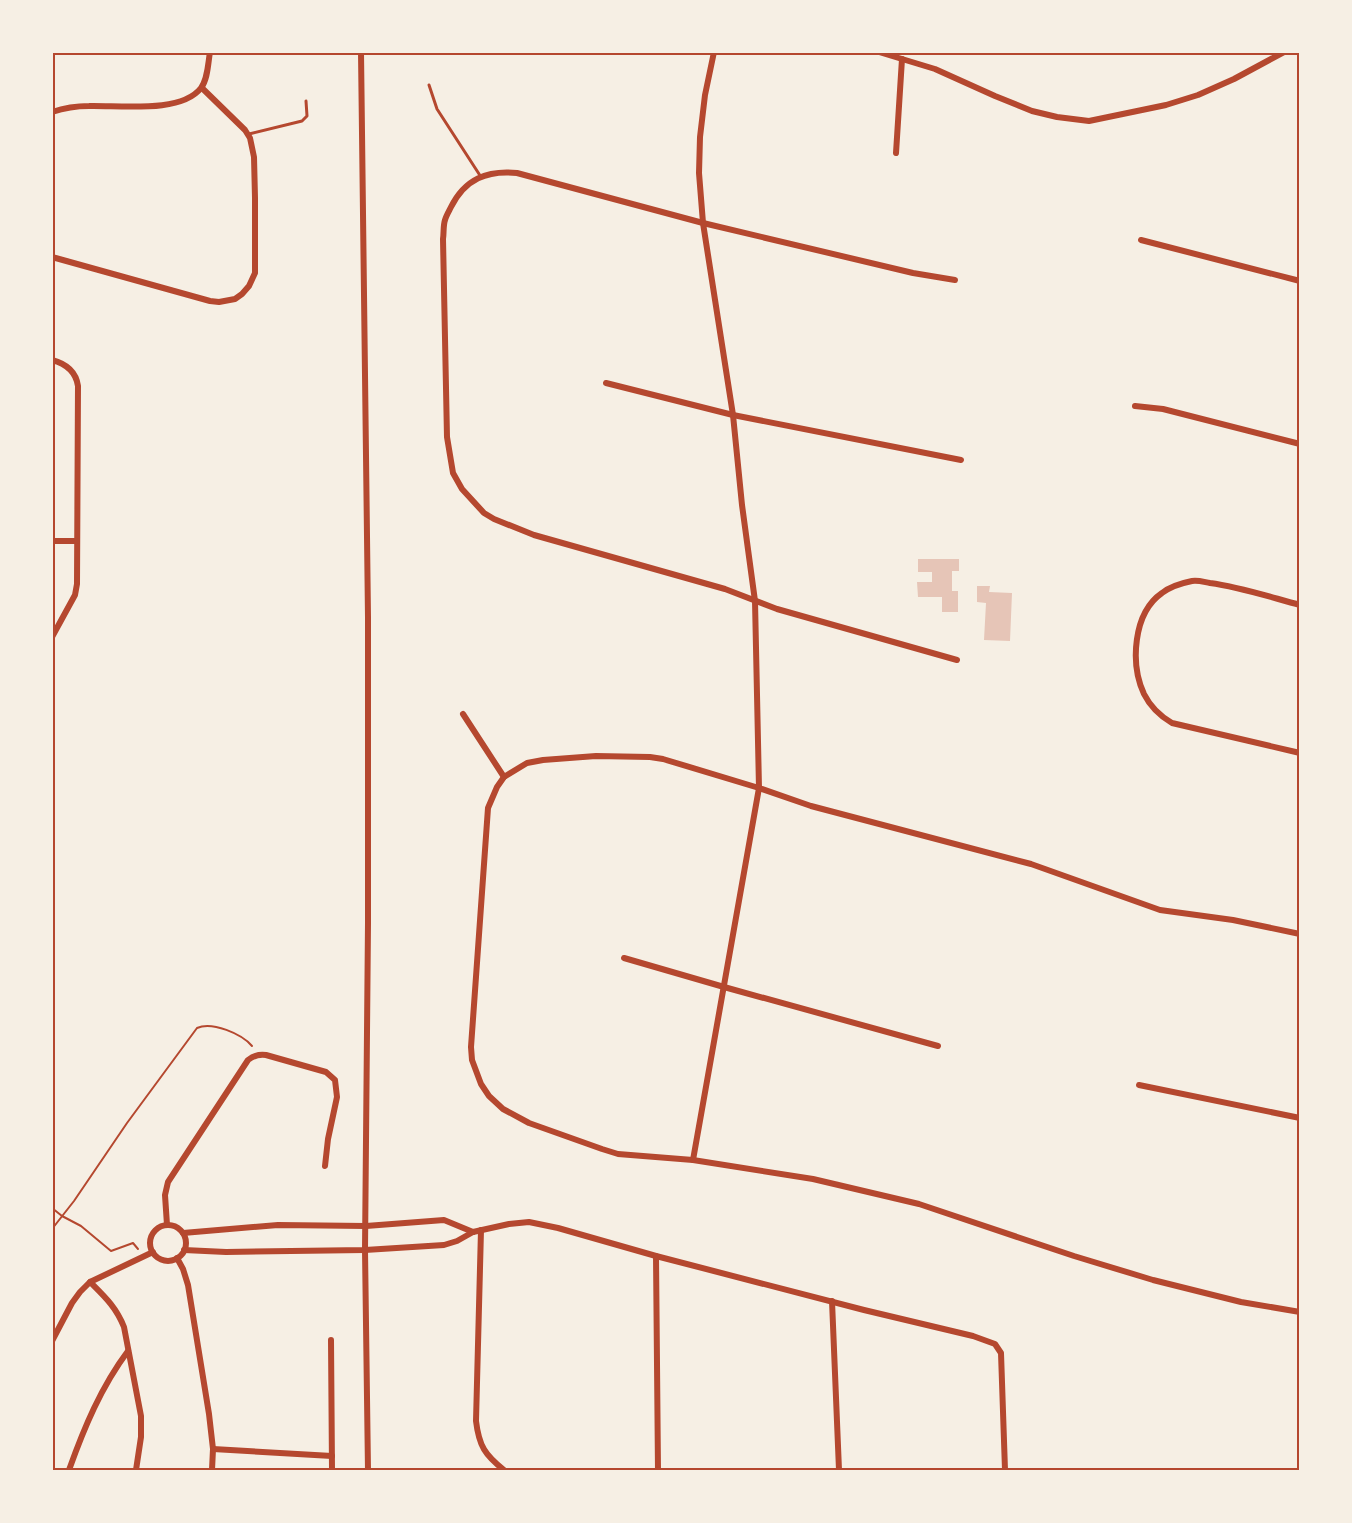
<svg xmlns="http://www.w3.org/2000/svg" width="1352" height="1523" font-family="Commissioner,sans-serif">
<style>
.building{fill:#e6c5b7}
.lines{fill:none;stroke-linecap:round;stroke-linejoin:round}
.path{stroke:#b5482f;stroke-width:2}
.service{stroke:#b5482f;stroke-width:3}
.minor{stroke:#b5482f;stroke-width:6}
.neatline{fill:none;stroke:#b5482f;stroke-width:2}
</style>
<rect width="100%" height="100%" fill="#f6efe4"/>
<g class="building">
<path d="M918 559H959V571H952V591H958V612H942V597H918L917 582H932V572H918Z"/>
<path d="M977 586H990L989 592 1012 593 1010 641 984 640 986 603 977 602Z"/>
</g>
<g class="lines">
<g class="path">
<path d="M52 1208 62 1216 81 1226 111 1251 133 1243 138 1249"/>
<path d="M52 1229 74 1201 127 1123 197 1028C212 1021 242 1034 252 1046"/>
</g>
<g class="service">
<path d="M429 85 437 109 481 177"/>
<path d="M249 134 302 121 307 116 306 101"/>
</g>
<g class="minor">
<path d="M361 52 368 617V923L365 1250 368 1470"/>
<path d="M879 52 935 69 995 96 1032 111 1057 117 1089 121 1166 105 1198 95 1234 79 1284 52"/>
<path d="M52 112C64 108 77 106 89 106 118 105 181 114 201 88 208 79 208 63 210 52"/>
<path d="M896 153 902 59"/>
<path d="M1141 240 1300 281"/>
<path d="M52 257 210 301 219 302 235 299 242 294 249 286 255 273V198L254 157 250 138 245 130 202 88"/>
<path d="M955 280 913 273 703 223 517 173C487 170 465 179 451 207 449 211 446 216 445 220 443 226 444 233 443 239L447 437 453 473 462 489 484 513 494 519 534 535 725 589 777 609 957 660"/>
<path d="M52 360C67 364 76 372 78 386L77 584 75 595 52 637"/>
<path d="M606 383 733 415 961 460"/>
<path d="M1135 406 1163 409 1300 444"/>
<path d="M52 541H77"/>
<path d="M1300 605C1270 597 1240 587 1210 583 1204 582 1198 580 1192 581 1182 583 1171 586 1162 593 1133 613 1130 664 1144 694 1150 706 1160 716 1172 723L1300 753"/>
<path d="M463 714 504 777"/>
<path d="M1300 934 1233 920 1160 910 1031 864 811 806 759 788 663 759 650 757 596 756 543 760 527 763 504 777 497 787 488 808 471 1047 472 1060 481 1084 489 1096 503 1109 529 1123 602 1149 618 1154 693 1160 813 1179 919 1204 1074 1256 1153 1280 1241 1302 1300 1312"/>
<path d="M624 958 724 987 938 1046"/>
<path d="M1139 1085 1300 1118"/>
<path d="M693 1160 759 788 755 601 742 505 733 415 703 223 699 173 700 137 705 95 714 52"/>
<path d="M167 1225 165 1195 168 1182 248 1060C253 1056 259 1054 266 1055L326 1072 335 1080 337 1097 328 1139 325 1166"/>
<circle cx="168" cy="1243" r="18"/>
<path d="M481 1230 476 1421C479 1446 485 1455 504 1470"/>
<path d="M183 1233 278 1225 366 1226 444 1220 473 1232"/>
<path d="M184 1250 226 1252 365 1250 444 1245 457 1241 473 1232 509 1224 529 1222 558 1228 656 1256 864 1310 973 1336 995 1344 1001 1353 1005 1470"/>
<path d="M656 1256 658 1470"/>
<path d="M177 1258 183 1269 188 1285 209 1414 213 1449 212 1470"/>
<path d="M90 1282C105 1297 116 1307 124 1327L141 1416V1437L136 1470"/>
<path d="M832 1301 839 1470"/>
<path d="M331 1340 332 1470"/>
<path d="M52 1341 72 1303 80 1292 90 1282 153 1252"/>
<path d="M213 1449 332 1456"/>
<path d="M69 1470C84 1428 101 1387 128 1351"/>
</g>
</g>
<rect width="1352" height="1523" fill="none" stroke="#f6efe4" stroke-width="108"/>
<rect x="54" y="54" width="1244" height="1415" class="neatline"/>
</svg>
